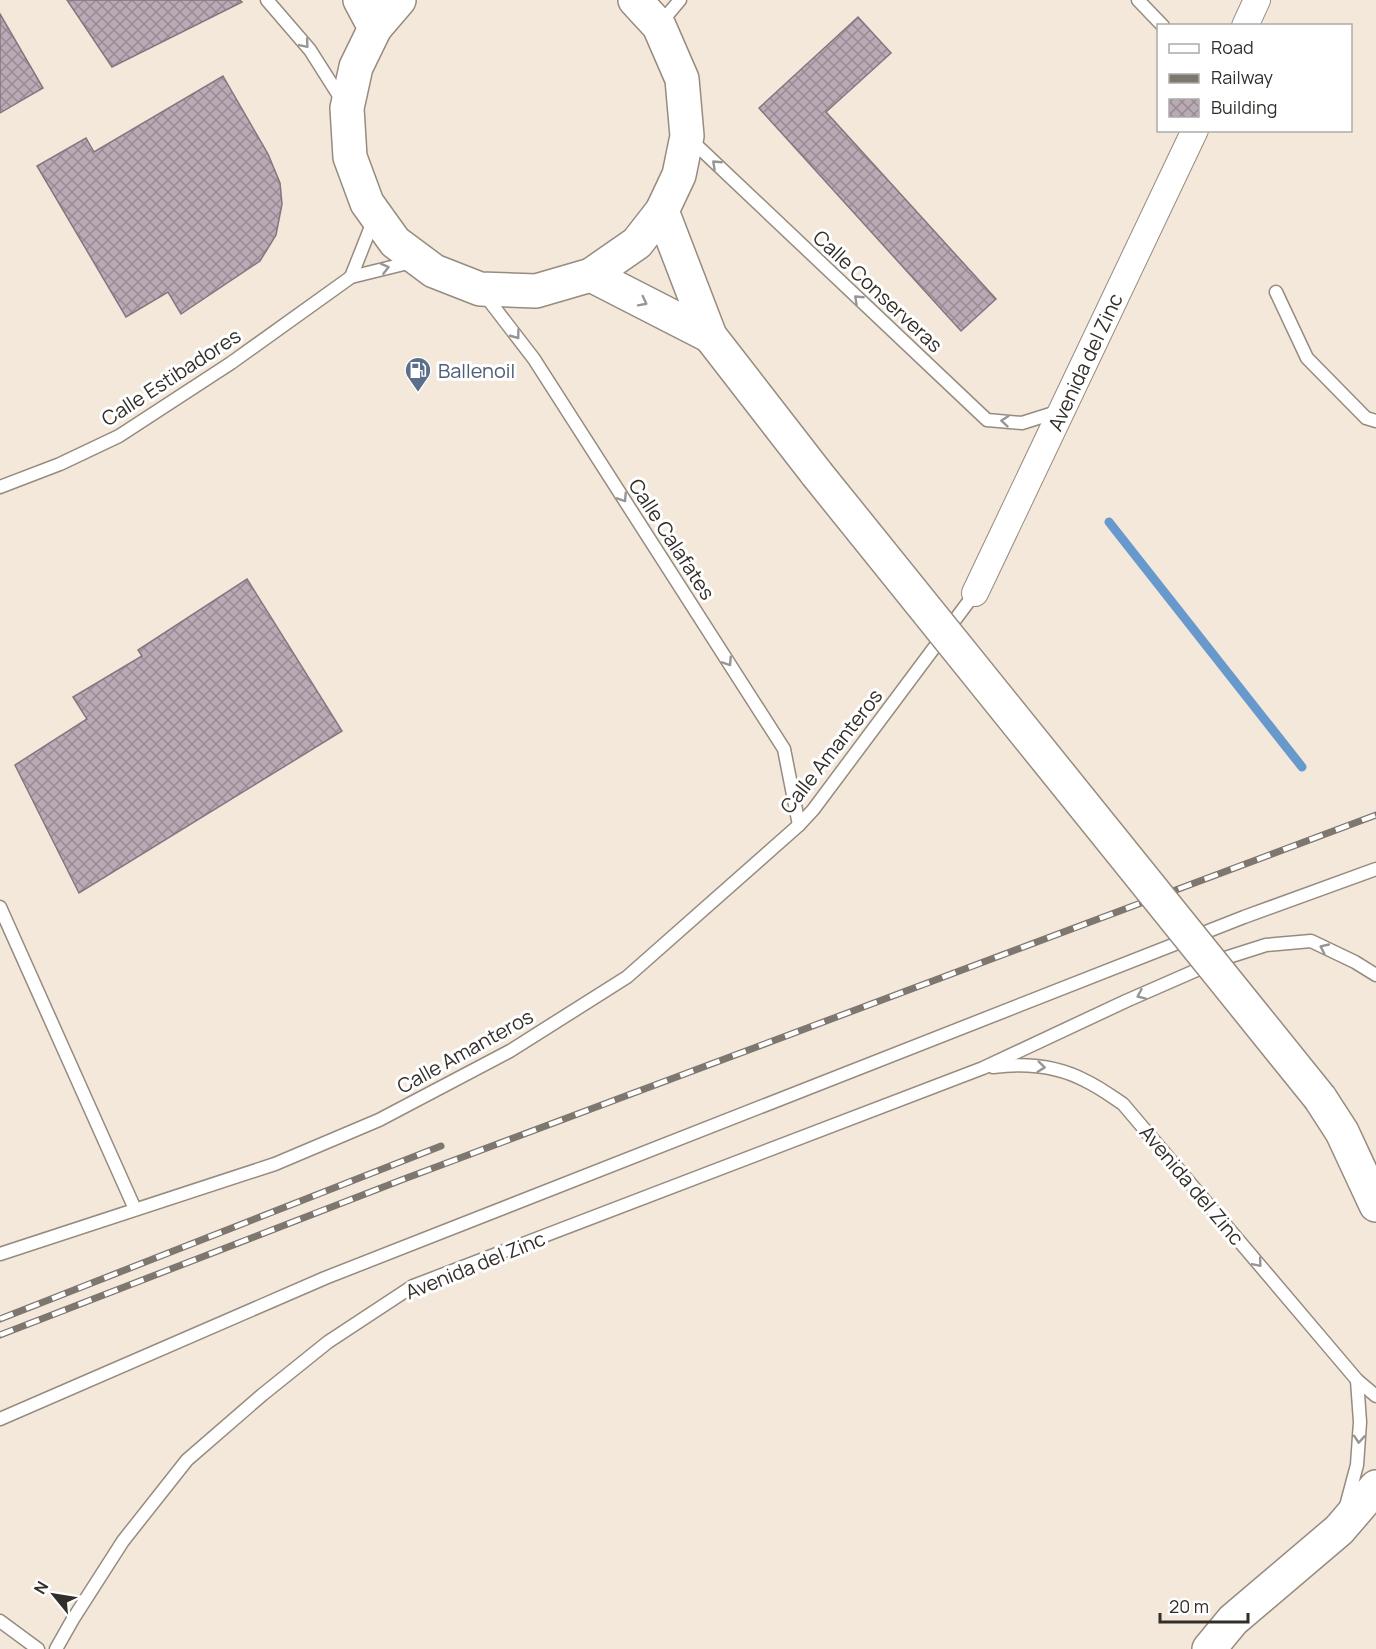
<svg xmlns="http://www.w3.org/2000/svg" width="1376" height="1649" font-family="Manrope,sans-serif">
<style>
.lines{fill:none;stroke-linecap:round;stroke-linejoin:round}
.stream{stroke:#6899cd;stroke-width:9}
.building{fill:url(#building-cross-hatch);stroke:#847680;stroke-width:1.5}
.lane-casing{stroke:#968b7f;stroke-width:15}
.street-casing{stroke:#968b7f;stroke-width:28}
.secondary-casing{stroke:#968b7f;stroke-width:36}
.highway-casing{stroke:#968b7f;stroke-width:36}
.lane{stroke:#fff;stroke-width:12}
.street{stroke:#fff;stroke-width:26}
.secondary{stroke:#fff;stroke-width:33}
.highway{stroke:#fff;stroke-width:33}
.rail-casing{stroke:#7e776f;stroke-width:7}
.rail{stroke:#fff;stroke-width:4.5;stroke-dasharray:14;stroke-linecap:butt}
.secondary-bridge-casing{stroke:#968b7f;stroke-width:36;stroke-linecap:butt}
.secondary-bridge{stroke:#fff;stroke-width:33}
.oneway{stroke:#989694}
.labels{text-anchor:middle;dominant-baseline:central;stroke-width:6;stroke-linejoin:round;paint-order:stroke}
.street-label{font-size:20px;fill:#322e29;stroke:#fff}
.service-label{font-size:20px;fill:#4e5e75;stroke:#fff;text-anchor:start}
</style>
<defs>
<pattern id="building-cross-hatch" width="8" height="8" patternUnits="userSpaceOnUse" patternTransform="scale(1.5)"><rect width="8" height="8" fill="#b9aab5"/><path d="M0 0l8 8M0 8l8-8" fill="none" stroke="#978b93"/></pattern>
</defs>
<rect width="100%" height="100%" fill="#f4e8db"/>
<g class="lines">
<path class="stream" d="M1109 522 1302 767"/>
</g>
<g class="building">
<path d="M67 0H240L242 2 112 67Z"/>
<path d="M0 14 43 88 0 113Z"/>
<path d="M858 17 891 53 826 112 996 299 961 331 759 108Z"/>
<path d="M223 76 268 154 280 183 282 204 276 235 260 261 181 314 168 292 126 317 37 166 86 138 94 152Z"/>
<path d="M247 579 342 731 79 893 15 765 87 719 73 697 142 656 138 650Z"/>
</g>
<g class="lines">
<g class="lane-casing">
<g id="lane">
<path d="M267 0 310 50 343 102"/>
<path d="M1138 0 1163 26"/>
<path d="M659 25 680 0"/>
<path d="M690 139 987 420 1022 423 1060 411"/>
<path d="M351 277 374 219"/>
<path d="M1276 292 1307 358 1366 418 1376 421"/>
<path d="M484 294 534 359 784 749 799 825"/>
<path d="M0 487 60 464 119 436 231 363 351 277 412 262"/>
<path d="M0 907 135 1209"/>
<path d="M993 1067C1024 1063 1058 1066 1086 1081 1099 1087 1111 1096 1123 1104L1357 1380 1376 1396"/>
<path d="M0 1254 275 1164 379 1120 510 1051 627 977 799 825 813 810 975 593"/>
<path d="M0 1419 325 1278 1244 917 1376 869"/>
<path d="M1346 1506 1357 1465 1360 1422 1357 1380"/>
<path d="M0 1621 38 1649"/>
<path d="M56 1649 73 1619 123 1541 187 1460 262 1395 328 1342 413 1286 983 1068 1126 1001 1222 959 1266 945 1311 941 1355 962 1376 975"/>
</g>
</g>
<g class="street-casing">
<g id="street">
<path d="M1245 26 1257 0"/>
<path d="M975 593 1195 130"/>
</g>
</g>
<g class="secondary-casing">
<g id="secondary">
<path d="M360 0 375 28"/>
<path d="M399 0 375 28 356 67 347 108 350 157 367 203 395 242 434 271 480 289 536 291 591 275 637 243 662 211 679 175 687 136 682 79 659 26 635 0"/>
<path d="M662 211 710 336 817 474"/>
<path d="M591 275 710 336"/>
<path d="M1320 1098 1342 1132 1376 1205"/>
</g>
</g>
<g class="highway-casing">
<path id="highway" d="M1209 1649 1233 1620 1339 1530 1376 1487"/>
</g>
<use href="#lane" class="lane"/>
<use href="#street" class="street"/>
<use href="#secondary" class="secondary"/>
<use href="#highway" class="highway"/>
<g class="rail-casing">
<g id="rail">
<path d="M0 1319 441 1146"/>
<path d="M0 1335 404 1179 1376 815"/>
</g>
</g>
<use href="#rail" class="rail"/>
<g class="secondary-bridge-casing">
<path id="secondary-bridge" d="M817 474 1320 1098"/>
</g>
<use href="#secondary-bridge" class="secondary-bridge"/>
</g>
<defs><path id="oneway-chevron" d="M-2-3.5L2.5 0L-2 3.5" fill="none" stroke-width="1.6" stroke-linecap="round" stroke-linejoin="round" transform="scale(1.5)"/></defs>
<g class="oneway">
<use href="#oneway-chevron" transform="translate(305 44) rotate(50)"/>
<use href="#oneway-chevron" transform="translate(716 164) rotate(-137)"/>
<use href="#oneway-chevron" transform="translate(385 268) rotate(-14)"/>
<use href="#oneway-chevron" transform="translate(858 299) rotate(-137)"/>
<use href="#oneway-chevron" transform="translate(643 302) rotate(27)"/>
<use href="#oneway-chevron" transform="translate(516 335) rotate(53)"/>
<use href="#oneway-chevron" transform="translate(1005 421) rotate(-175)"/>
<use href="#oneway-chevron" transform="translate(623 498) rotate(57)"/>
<use href="#oneway-chevron" transform="translate(728 662) rotate(57)"/>
<use href="#oneway-chevron" transform="translate(1324 948) rotate(-155)"/>
<use href="#oneway-chevron" transform="translate(1141 995) rotate(156)"/>
<use href="#oneway-chevron" transform="translate(1041 1067) rotate(6)"/>
<use href="#oneway-chevron" transform="translate(1258 1263) rotate(50)"/>
<use href="#oneway-chevron" transform="translate(1359 1439) rotate(94)"/>
</g>
<defs>
<g id="fuel-pin" transform="scale(1.35)"><path d="M0 17L-7.5 6A9.5 9.5 0 1 1 7.5 6Z" fill="#5c6f8a" stroke="#fff"/><path d="M-5.5-6h7V0h2V4h1.3V-2.5L3-4.5l.8-.8L6-3V5H2.5V1h-1V6h-7ZM-4.2-4.7v3.2H.2V-4.7Z" fill="#fff"/></g>
</defs>
<g fill-rule="evenodd">
<use href="#fuel-pin" x="418" y="370"/>
</g>
<g class="labels">
<g class="street-label">
<text transform="translate(878 291) rotate(43)">Calle Conserveras</text>
<text transform="translate(1085 362) rotate(-65)">Avenida del Zinc</text>
<text transform="translate(171 377) rotate(-33)">Calle Estibadores</text>
<text transform="translate(672 539) rotate(57)">Calle Calafates</text>
<text transform="translate(831 751) rotate(-52)">Calle Amanteros</text>
<text transform="translate(465 1051) rotate(-29)">Calle Amanteros</text>
<text transform="translate(1192 1185) rotate(50)">Avenida del Zinc</text>
<text transform="translate(475 1265) rotate(-22)">Avenida del Zinc</text>
</g>
<g class="service-label">
<text x="438" y="370">Ballenoil</text>
</g>
</g>
<rect x="1157" y="24" width="195" height="108" fill="#ffffff" stroke="#adaba9" stroke-width="1.5"/>
<rect x="1169" y="44" width="30" height="9" fill="#ffffff" stroke="#adaba9" stroke-width="1.5"/>
<text x="1211" y="54" font-size="18" fill="#322e29">Road</text>
<rect x="1169" y="74" width="30" height="9" fill="#7e776f" stroke="#adaba9" stroke-width="1.5"/>
<text x="1211" y="84" font-size="18" fill="#322e29">Railway</text>
<rect x="1169" y="99" width="30" height="18" fill="url(#building-cross-hatch)" stroke="#adaba9" stroke-width="1.5"/>
<text x="1211" y="114" font-size="18" fill="#322e29">Building</text>
<g transform="translate(54 1595) rotate(300)" stroke="#ffffff" stroke-width="4.5" paint-order="stroke">
<path d="M0-4.5L10 22L0 15L-10 22Z" fill="#322e29"/>
<text y="-9" font-size="16" font-weight="bold" text-anchor="middle" fill="#322e29">N</text>
</g>
<path d="M1160 1613v9h88v-9" fill="none" stroke="#322e29" stroke-width="3"/>
<text x="1169" y="1613" font-size="18" fill="#322e29" stroke="#ffffff" stroke-width="4.5" paint-order="stroke">20 m</text>
</svg>
